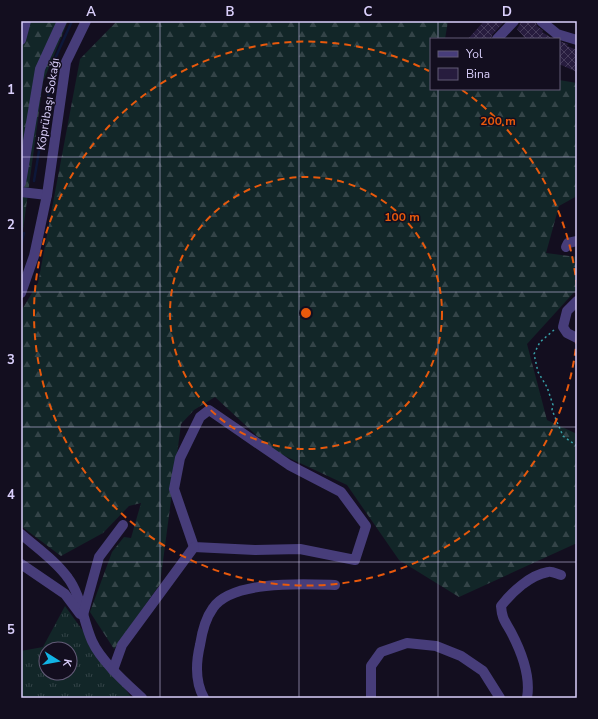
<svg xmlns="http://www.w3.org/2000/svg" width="598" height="719" font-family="'Nunito Sans',sans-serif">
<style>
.grass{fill:url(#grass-tufts);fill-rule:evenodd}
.forest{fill:url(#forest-firs)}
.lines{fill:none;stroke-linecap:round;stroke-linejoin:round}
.stream{stroke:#0d1739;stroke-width:2.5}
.building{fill:url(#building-cross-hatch)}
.path{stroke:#37a0a8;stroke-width:1.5;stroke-dasharray:2 3;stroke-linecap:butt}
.minor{stroke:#473d7a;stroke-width:10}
.grid{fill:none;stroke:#dacffb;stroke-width:1;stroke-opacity:0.55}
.ring{fill:none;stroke:#e8590c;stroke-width:2;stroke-dasharray:7 5}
.labels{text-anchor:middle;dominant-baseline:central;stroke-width:3;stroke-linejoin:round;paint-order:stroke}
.street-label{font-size:12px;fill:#dacffb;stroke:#130e1f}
.centre{fill:#e8590c;stroke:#130e1f;stroke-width:2}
.ring-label{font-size:12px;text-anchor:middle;font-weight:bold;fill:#e8590c;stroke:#130e1f;stroke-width:3;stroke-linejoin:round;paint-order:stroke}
.neatline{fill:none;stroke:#dacffb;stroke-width:1.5}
.grid-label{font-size:13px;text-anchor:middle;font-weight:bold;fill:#dacffb}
</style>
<defs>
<pattern id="grass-tufts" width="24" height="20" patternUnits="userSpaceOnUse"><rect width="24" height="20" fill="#122628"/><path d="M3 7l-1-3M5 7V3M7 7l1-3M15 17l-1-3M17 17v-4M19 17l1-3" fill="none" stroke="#344448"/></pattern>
<pattern id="forest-firs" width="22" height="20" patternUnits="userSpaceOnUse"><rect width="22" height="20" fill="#122628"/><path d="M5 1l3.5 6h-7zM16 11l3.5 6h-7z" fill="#344448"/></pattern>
<pattern id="building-cross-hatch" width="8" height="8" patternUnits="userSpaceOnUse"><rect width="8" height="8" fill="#271c3e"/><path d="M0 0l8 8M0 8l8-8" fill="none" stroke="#463c5b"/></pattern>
</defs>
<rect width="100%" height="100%" fill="#130e1f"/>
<path class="grass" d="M65 606 131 697 21 698V651L43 647ZM46 649H70V673H46Z"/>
<g class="forest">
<path d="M21 21H68L43 82 21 245Z"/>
<path d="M117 21H448L445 39H431V89H559V80L577 83V196L559 206 546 253 577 257V289L527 344 547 420 577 434V543L459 597 399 560 347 485 272 450 215 397 194 410 181 424 160 584 114 649 90 612 112 552 124 537 131 538 141 503 129 506 103 533 61 556 21 526V311L38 283 80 59Z"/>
</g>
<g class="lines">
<g class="stream">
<path d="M34 181 54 61 72 21"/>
<path d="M21 245 24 233"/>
</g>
</g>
<g class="building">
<path d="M484 21H505L492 35 491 39H468Z"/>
<path d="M522 21H535L537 26 543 31 542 32 553 39H526L517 29Z"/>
<path d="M559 41 568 44 567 46 577 50V72L559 64Z"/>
</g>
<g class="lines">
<path class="path" d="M554 330 540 342 534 354 538 372 547 387 553 405 552 410 563 436 577 446"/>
<g class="minor">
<path d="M541 21 557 34 577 40"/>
<path d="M497 39 514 21"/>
<path d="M21 40 26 21"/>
<path d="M21 183 40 69 62 21"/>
<path d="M21 192 47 195"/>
<path d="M566 247 568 243 577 241"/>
<path d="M21 293 34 256 47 195 66 62 86 21"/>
<path d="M577 301 567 311 563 327 567 333 577 338"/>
<path d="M209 410 289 465 341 492 366 526 355 560 300 549 255 550 194 547 174 489 180 458 200 417Z"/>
<path d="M21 534C37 548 56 561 68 578 81 595 83 621 92 641 101 661 126 683 142 698"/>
<path d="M21 564 65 594 80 614"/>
<path d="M83 615 99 557 123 525"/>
<path d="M113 670 122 645 194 547"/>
<path d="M204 698C195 682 196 662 200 645 202 632 205 619 213 608 232 580 304 584 335 585"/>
<path d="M371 698V666L381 652 407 643 436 646 461 656 483 671 500 698"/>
<path d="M527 698C531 676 521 651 511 632 505 621 502 619 501 606 512 592 530 575 548 572 552 571 557 574 561 575"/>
</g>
</g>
<path class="grid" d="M160 21V698M299 21V698M438 21V39M438 89V698M21 157H577M21 292H577M21 427H577M21 562H577"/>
<g class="ring">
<circle cx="306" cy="313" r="136"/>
<path d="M577 337A272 272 0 1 1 429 71M462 90A272 272 0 0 1 577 289"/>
</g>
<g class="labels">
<g class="street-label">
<text transform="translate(48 104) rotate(-81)">Köprübaşı Sokağı</text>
</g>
</g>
<circle cx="306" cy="313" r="6" class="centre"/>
<g class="ring-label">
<text x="498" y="125">200 m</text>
<text x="402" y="221">100 m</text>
</g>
<rect width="598" height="719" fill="none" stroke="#130e1f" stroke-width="44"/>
<rect x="430" y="38" width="130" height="52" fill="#130e1f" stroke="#635b77"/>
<rect x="438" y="51" width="20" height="6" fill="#473d7a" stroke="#635b77"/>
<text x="466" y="58" font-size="12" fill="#dacffb">Yol</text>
<rect x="438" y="68" width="20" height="12" fill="#271c3e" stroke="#635b77"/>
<text x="466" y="78" font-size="12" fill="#dacffb">Bina</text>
<g transform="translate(58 661) rotate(101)"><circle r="19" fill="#130e1f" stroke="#635b77"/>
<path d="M0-3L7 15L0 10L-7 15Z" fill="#12b4e5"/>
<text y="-6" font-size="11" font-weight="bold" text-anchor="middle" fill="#dacffb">K</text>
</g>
<rect x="22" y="22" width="554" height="675" class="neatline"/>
<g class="grid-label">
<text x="91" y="16">A</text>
<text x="230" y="16">B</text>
<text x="368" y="16">C</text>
<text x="507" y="16">D</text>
<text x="11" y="94">1</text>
<text x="11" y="229">2</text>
<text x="11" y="364">3</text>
<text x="11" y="499">4</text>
<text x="11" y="634">5</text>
</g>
</svg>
